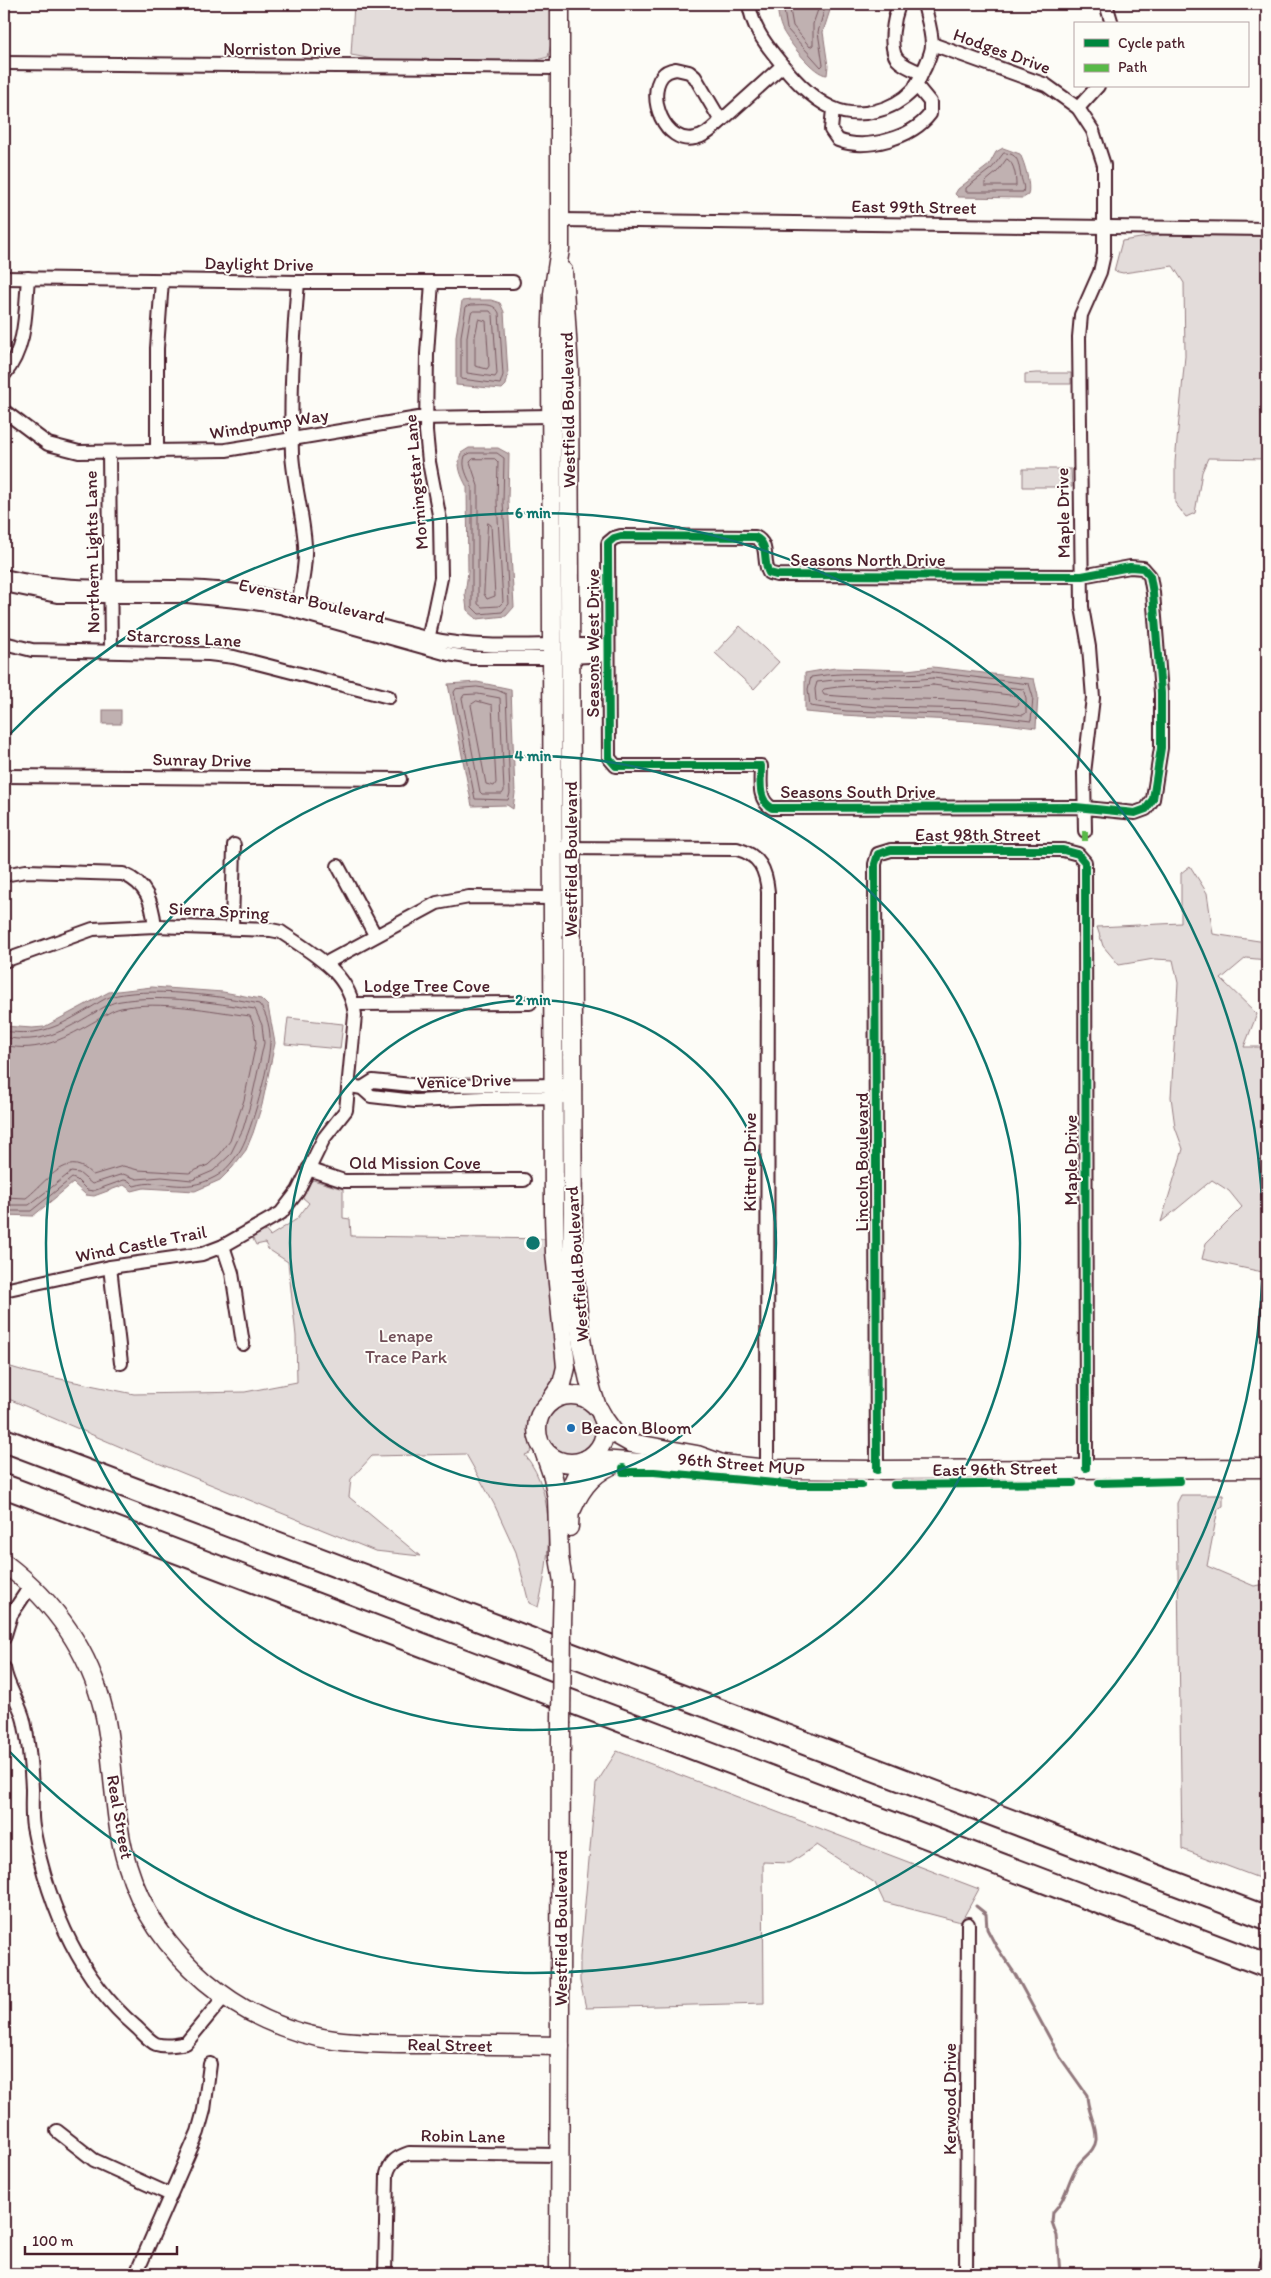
<svg xmlns="http://www.w3.org/2000/svg" width="1271" height="2278" font-family="Itim,sans-serif">
<style>
.green{fill:#e3dcda;stroke:#967e82}
.water{fill:#c0b1b1;stroke:#91777b}
.lines{fill:none;stroke-linecap:round;stroke-linejoin:round}
.shore{stroke:#795961;stroke-width:1}
.stream{stroke:#91777b;stroke-width:3}
.street-casing{stroke:#4a1f2b;stroke-width:16}
.secondary-casing{stroke:#4a1f2b;stroke-width:21}
.highway-casing{stroke:#4a1f2b;stroke-width:26}
.street{stroke:#fdfcf7;stroke-width:12}
.secondary{stroke:#fdfcf7;stroke-width:18}
.highway{stroke:#fdfcf7;stroke-width:22}
.secondary-bridge-casing{stroke:#4a1f2b;stroke-width:21;stroke-linecap:butt}
.secondary-bridge{stroke:#fdfcf7;stroke-width:18}
.quiet{stroke:#58b947;stroke-width:6;stroke-dasharray:12 6;stroke-linecap:butt}
.cycleway-casing{stroke:#fdfcf7;stroke-width:11}
.cycleway{stroke:#00873e;stroke-width:8}
.ring{fill:none;stroke:#0f766e;stroke-width:2.5}
.poi-dot{fill:#1f6fb2;stroke:#fdfcf7;stroke-width:2}
.labels{text-anchor:middle;dominant-baseline:central;stroke-width:4;stroke-linejoin:round;paint-order:stroke}
.street-label{font-size:18px;fill:#4a1f2b;stroke:#fdfcf7}
.park-label{font-size:18px;fill:#704e57;stroke:#fdfcf7}
.poi-label{font-size:18px;fill:#4a1f2b;stroke:#fdfcf7;text-anchor:start}
.centre{fill:#0f766e;stroke:#fdfcf7;stroke-width:2.5}
.ring-label{font-size:15px;text-anchor:middle;font-weight:bold;fill:#0f766e;stroke:#fdfcf7;stroke-width:4;stroke-linejoin:round;paint-order:stroke}
</style>
<rect width="100%" height="100%" fill="#fdfcf7"/>
<filter id="ink" filterUnits="userSpaceOnUse"><feTurbulence type="fractalNoise" baseFrequency=".02" numOctaves="2"/><feDisplacementMap in="SourceGraphic" scale="10" xChannelSelector="R" yChannelSelector="G"/><feConvolveMatrix kernelMatrix="1 2 1 2 8 2 1 2 1" color-interpolation-filters="sRGB"/></filter>
<g filter="url(#ink)">
<g class="green">
<path d="M354 4H553V34L548 57 533 61 401 64 351 55Z"/>
<path d="M1172 233 1267 234V459L1208 458 1202 472 1195 513 1186 517 1175 503V462L1185 356 1184 283 1173 266 1123 273 1114 271 1122 241Z"/>
<path d="M1036 373H1071V384H1025V374Z"/>
<path d="M1023 469H1071L1072 487H1023Z"/>
<path d="M740 626 779 662 754 689 715 653Z"/>
<path d="M1190 866 1207 893 1213 934 1259 941 1267 946V960L1246 958 1221 979 1257 1014 1244 1047H1267V1273L1202 1259 1206 1243 1242 1207 1229 1191 1212 1180 1161 1222 1183 1149 1175 1127 1171 1097 1178 983 1173 960 1154 959 1119 965 1103 946 1097 927 1181 923V873Z"/>
<path d="M288 1018 343 1024 340 1049 285 1044Z"/>
<path d="M313 1180 343 1189V1218L350 1219 351 1236 549 1239 561 1371 534 1412 530 1430 534 1445 530 1453 525 1455C558 1496 550 1560 538 1607L529 1603 516 1552 494 1504 466 1454 372 1456 351 1479 349 1497 420 1556 375 1551 158 1463 4 1397V1365L31 1373 134 1394 245 1392 297 1382 296 1336 288 1262 268 1249 265 1243 256 1245 252 1237 264 1229 270 1236 297 1219 309 1203 302 1197 308 1184Z"/>
<circle cx="571" cy="1429" r="27"/>
<path d="M1181 1495H1223V1506L1218 1509 1207 1566 1254 1586 1267 1584V1881L1182 1849 1177 1503Z"/>
<path d="M617 1751 979 1889 961 1922 884 1902 875 1883 817 1845 790 1863 763 1862 764 2003 586 2008 580 1981V1957L596 1784Z"/>
</g>
<g class="water">
<path d="M778 4H832L823 32 828 66 827 75C814 75 789 42 783 31 779 23 777 12 778 4Z"/>
<path d="M1003 148 1020 154C1025 164 1031 185 1028 195L1023 198 958 197 955 194 958 189 989 165 996 152Z"/>
<path d="M471 300H491L500 303 504 312 508 375 506 385 502 389 456 385V336L462 301Z"/>
<path d="M469 448H498L509 454 508 501 514 607 506 616 477 619 467 610 465 594 468 572 467 487C461 476 456 465 461 453Z"/>
<path d="M933 667 1034 679 1038 696 1036 728C960 716 882 720 805 712V673L835 668 907 670Z"/>
<path d="M477 682 511 689 515 793 513 809 507 805 472 806 448 684Z"/>
<rect x="103" y="710" width="18" height="14"/>
<path d="M152 987 223 992 261 999 268 1006 275 1043 262 1105 253 1133 246 1150 232 1168 220 1180 195 1191 144 1188 132 1191 124 1185 94 1196 86 1195 73 1183 33 1216 4 1215V1026L32 1028 44 1027 109 992Z"/>
</g>
<g class="lines">
<g class="shore">
<path d="M783 4 787 29 821 67 823 65 818 32 826 4"/>
<path d="M789 4 793 26 810 47 813 45V24L820 4"/>
<path d="M1004 153C1020 153 1018 165 1021 176 1022 183 1025 186 1023 192H966V188L992 168Z"/>
<path d="M1007 159C1015 163 1016 178 1016 186H985V182L997 172Z"/>
<path d="M471 305C482 305 494 302 499 313L503 375 500 384 461 379V336L466 307Z"/>
<path d="M474 311H490L493 315 497 374 495 377 467 373V337L471 313Z"/>
<path d="M479 319 486 321 489 366 487 369 475 366V337Z"/>
<path d="M471 453H497L504 458 503 502 509 604 502 612 479 614 472 607V487C468 477 461 467 465 456Z"/>
<path d="M495 459 498 462 497 502 503 602 499 606 482 607 478 604V486L470 462 473 459Z"/>
<path d="M488 523 491 525 495 596 487 599 484 594Z"/>
<path d="M933 672 1029 684 1033 697 1031 721 978 715 846 711 810 706 808 689 811 677C852 670 892 677 933 672Z"/>
<path d="M933 678 1023 689 1026 698V713L1023 715 979 709 879 707 818 702 816 700 815 689 817 682C855 676 894 683 933 678Z"/>
<path d="M933 685 1017 696 1019 704 1016 706C953 696 888 701 824 695L822 691 824 689C860 682 897 690 933 685Z"/>
<path d="M477 687 497 690 506 694 510 793 508 800 475 799 454 692 456 689Z"/>
<path d="M478 694 500 698 504 791 502 794H482L480 792 462 698 464 695Z"/>
<path d="M477 701 492 705 496 783 494 786 486 784 471 705Z"/>
<path d="M4 1031C41 1037 59 1026 90 1008 97 1004 103 999 110 997 143 986 225 996 259 1004 267 1013 271 1031 270 1043 269 1067 252 1129 241 1149 235 1159 225 1172 215 1177 182 1195 163 1177 134 1186L129 1181 124 1180 93 1191 87 1190 77 1180 72 1178 31 1211H4"/>
<path d="M4 1037C41 1045 63 1031 94 1013 103 1008 111 1002 121 1001 163 994 214 1003 255 1009L262 1025 264 1043 251 1102 243 1129 230 1155 213 1171 192 1180 162 1177 137 1179 123 1174 92 1184 79 1173 71 1172 29 1205H4"/>
<path d="M4 1045C39 1054 67 1037 97 1020 105 1015 112 1010 121 1008 160 1000 211 1011 250 1016L254 1026 256 1043 244 1100 230 1141 220 1154 208 1165 189 1173 138 1170 123 1166 93 1175C89 1172 86 1168 80 1166 61 1158 40 1188 26 1198L4 1197"/>
</g>
<path class="stream" d="M976 1906 986 1914 987 1929 996 1946 1015 1974 1060 2057 1087 2095C1087 2111 1097 2125 1096 2140 1095 2152 1081 2158 1076 2168 1067 2183 1066 2199 1053 2212L1052 2222 1057 2236 1060 2274"/>
<g class="street-casing">
<g id="street">
<path d="M749 4C752 25 763 41 776 57 791 76 809 97 832 108 858 120 893 111 913 90 918 84 921 74 925 67 928 60 932 52 932 45 932 32 927 17 924 4"/>
<path d="M899 4C894 18 888 46 897 59 903 66 914 70 922 73"/>
<path d="M1106 4 1112 24"/>
<path d="M932 44 1046 85 1078 108 1093 131 1104 165V254L1100 272 1081 315 1079 337 1082 607 1089 647 1093 698 1084 773 1085 831"/>
<path d="M4 63 560 68"/>
<path d="M676 69 689 72 695 77 721 121C713 128 706 136 695 138 665 145 646 97 662 76 665 72 670 70 676 69Z"/>
<path d="M1078 108 1098 86"/>
<path d="M833 109 831 130 838 140C866 151 912 138 930 114V102L916 85"/>
<path d="M721 121 782 66"/>
<path d="M561 220 1267 229"/>
<path d="M4 278 298 282H513"/>
<path d="M4 375C27 347 25 313 28 278"/>
<path d="M4 411 48 444 79 452 226 450 418 418 551 416"/>
<path d="M109 452 111 651"/>
<path d="M157 452V348L162 281"/>
<path d="M621 536 755 537C770 544 762 561 769 573L777 575 1082 576 1130 567 1143 568 1150 576 1153 593 1161 693V748L1153 799 1146 809 1135 813 1076 807 772 808C757 800 761 780 761 766H616L609 758 608 543 614 538Z"/>
<path d="M4 576C81 595 152 581 229 590 297 598 361 623 427 638 467 647 510 646 551 645"/>
<path d="M4 585 57 596H187L247 602 280 607 448 654 473 658H551"/>
<path d="M297 609C301 588 306 567 305 545 303 514 294 485 292 454 290 397 293 340 298 282"/>
<path d="M4 643 32 650 209 654 234 657 389 697"/>
<path d="M427 645 441 578 440 520 429 462 426 431 427 354 432 282"/>
<path d="M569 645H608"/>
<path d="M570 657 608 655"/>
<path d="M4 776 400 779"/>
<path d="M553 848 737 849C760 855 766 870 768 892L767 1469"/>
<path d="M338 866 375 935"/>
<path d="M4 875 26 871 123 874C147 884 152 902 155 926"/>
<path d="M232 928 234 845"/>
<path d="M4 961 93 929 155 926 271 930 281 932C313 954 350 972 355 1015L346 1110 324 1138 298 1191 281 1213 223 1246 202 1254 110 1267 4 1290"/>
<path d="M326 963 437 903 469 897 553 898"/>
<path d="M354 1004 530 1003"/>
<path d="M350 1086 362 1088 371 1096 415 1101 483 1098 571 1097"/>
<path d="M362 1088 373 1081 421 1086 571 1085"/>
<path d="M308 1169 344 1181 524 1180"/>
<path d="M223 1246 232 1273 243 1344"/>
<path d="M110 1267 121 1363"/>
<path d="M877 1470 875 864 878 854 891 850H1063L1078 854 1085 862 1086 1468"/>
<path d="M4 1638 11 1615 31 1585"/>
<path d="M4 1668C7 1687 20 1703 24 1721 29 1743 31 1766 32 1789 32 1801 31 1815 33 1827 47 1901 77 1976 135 2026 141 2031 149 2041 156 2044 165 2047 177 2045 186 2043L224 1997"/>
<path d="M57 2131 94 2160 171 2195"/>
<path d="M136 2274 198 2132 204 2110 210 2064"/>
<path d="M385 2274 387 2174C390 2162 397 2157 409 2153L559 2155"/>
<path d="M966 2274 968 1924"/>
<path d="M1265 2274 1267 2263"/>
</g>
</g>
<g class="secondary-casing">
<g id="secondary">
<path d="M563 271 569 370 573 1259C578 1309 580 1360 597 1407"/>
<circle cx="571" cy="1429" r="34"/>
<path d="M549 1403 562 1384 566 1367 555 1252 554 1212 551 350 553 294 560 249V4"/>
<path d="M602 1416 615 1434 631 1443 697 1455 722 1464 767 1469 877 1470 1267 1468"/>
<path d="M544 1451 553 1477 557 1499 559 1557 563 1582 562 1625"/>
<path d="M587 1459 696 1467 715 1465"/>
<path d="M572 1509C582 1486 596 1469 621 1462"/>
<path d="M569 1527 571 1487 583 1461"/>
<path d="M4 1563C54 1601 89 1650 104 1712 110 1737 111 1763 114 1788 117 1814 119 1839 127 1864 155 1956 239 2026 334 2040 365 2044 396 2044 428 2044 472 2045 516 2045 560 2046"/>
<path d="M559 2274 561 1724"/>
</g>
</g>
<g class="highway-casing">
<g id="highway">
<path d="M4 1440 1267 1918"/>
<path d="M4 1486 1267 1966"/>
</g>
</g>
<use href="#street" class="street"/>
<use href="#secondary" class="secondary"/>
<use href="#highway" class="highway"/>
<g class="secondary-bridge-casing">
<path id="secondary-bridge" d="M561 1724 562 1625"/>
</g>
<use href="#secondary-bridge" class="secondary-bridge"/>
<path class="quiet" d="M1085 831V841"/>
<g class="cycleway-casing">
<g id="cycleway">
<path d="M621 536 755 537C770 544 762 561 769 573L777 575 1082 576 1130 567 1143 568 1150 576 1153 593 1161 693V748L1153 799 1146 809 1135 813 1076 807 772 808C757 800 761 780 761 766H616L609 758 608 543 614 538Z"/>
<path d="M623 1468V1472H654L797 1485H861"/>
<path d="M877 1470 875 864 878 854 891 850H1063L1078 854 1085 862 1086 1468"/>
<path d="M1099 1483 1180 1481"/>
<path d="M894 1485 1073 1483"/>
</g>
</g>
<use href="#cycleway" class="cycleway"/>
</g>
</g>
<g class="ring">
<circle cx="533" cy="1243" r="243"/>
<circle cx="533" cy="1243" r="487"/>
<path d="M8 736A730 730 0 1 1 8 1750"/>
</g>
<circle class="poi-dot" cx="571" cy="1428" r="5"/>
<g class="labels">
<g class="street-label">
<text x="282" y="49">Norriston Drive</text>
<text transform="translate(1002 51) rotate(20)">Hodges Drive</text>
<text transform="translate(914 207) rotate(1)">East 99th Street</text>
<text transform="translate(259 264) rotate(1)">Daylight Drive</text>
<text transform="translate(568 410) rotate(-91)">Westfield Boulevard</text>
<text transform="translate(269 424) rotate(-9)">Windpump Way</text>
<text transform="translate(416 482) rotate(-95)">Morningstar Lane</text>
<text transform="translate(1063 513) rotate(-91)">Maple Drive</text>
<text transform="translate(92 552) rotate(-91)">Northern Lights Lane</text>
<text x="868" y="560">Seasons North Drive</text>
<text transform="translate(312 601) rotate(13)">Evenstar Boulevard</text>
<text transform="translate(184 638) rotate(3)">Starcross Lane</text>
<text transform="translate(593 643) rotate(-90)">Seasons West Drive</text>
<text transform="translate(202 760) rotate(1)">Sunray Drive</text>
<text x="858" y="792">Seasons South Drive</text>
<text x="978" y="835">East 98th Street</text>
<text transform="translate(571 859) rotate(-90)">Westfield Boulevard</text>
<text transform="translate(219 911) rotate(3)">Sierra Spring</text>
<text x="427" y="986">Lodge Tree Cove</text>
<text transform="translate(464 1081) rotate(-2)">Venice Drive</text>
<text transform="translate(1071 1160) rotate(-90)">Maple Drive</text>
<text transform="translate(750 1162) rotate(-90)">Kittrell Drive</text>
<text transform="translate(862 1162) rotate(-90)">Lincoln Boulevard</text>
<text x="415" y="1163">Old Mission Cove</text>
<text transform="translate(141 1244) rotate(-11)">Wind Castle Trail</text>
<text transform="translate(577 1264) rotate(-94)">Westfield Boulevard</text>
<text transform="translate(741 1464) rotate(5)">96th Street MUP</text>
<text transform="translate(995 1469) rotate(-1)">East 96th Street</text>
<text transform="translate(120 1817) rotate(80)">Real Street</text>
<text transform="translate(561 1928) rotate(-90)">Westfield Boulevard</text>
<text transform="translate(450 2045) rotate(1)">Real Street</text>
<text transform="translate(950 2099) rotate(-90)">Kerwood Drive</text>
<text transform="translate(463 2136) rotate(1)">Robin Lane</text>
</g>
<g class="park-label">
<text x="406" y="1336">Lenape<tspan x="406" dy="21">Trace Park</tspan></text>
</g>
<g class="poi-label">
<text x="581" y="1428">Beacon Bloom</text>
</g>
</g>
<circle cx="533" cy="1243" r="8" class="centre"/>
<g class="ring-label">
<text x="533" y="518">6 min</text>
<text x="533" y="761">4 min</text>
<text x="533" y="1005">2 min</text>
</g>
<rect width="1271" height="2278" fill="none" stroke="#fdfcf7" stroke-width="20"/>
<rect x="10" y="10" width="1251" height="2258" fill="none" stroke="#4a1f2b" stroke-width="2" filter="url(#ink)"/>
<rect x="1074" y="22" width="175" height="65" fill="#fdfcf7" stroke="#b5a4a5"/>
<rect x="1084" y="39" width="25" height="8" fill="#00873e" stroke="#b5a4a5"/>
<text x="1118" y="48" font-size="15" fill="#4a1f2b">Cycle path</text>
<rect x="1084" y="64" width="25" height="8" fill="#58b947" stroke="#b5a4a5"/>
<text x="1118" y="72" font-size="15" fill="#4a1f2b">Path</text>
<path d="M25 2246v8h152v-8" fill="none" stroke="#4a1f2b" stroke-width="2.5"/>
<text x="32" y="2246" font-size="15" fill="#4a1f2b" stroke="#fdfcf7" stroke-width="4" paint-order="stroke">100 m</text>
</svg>
